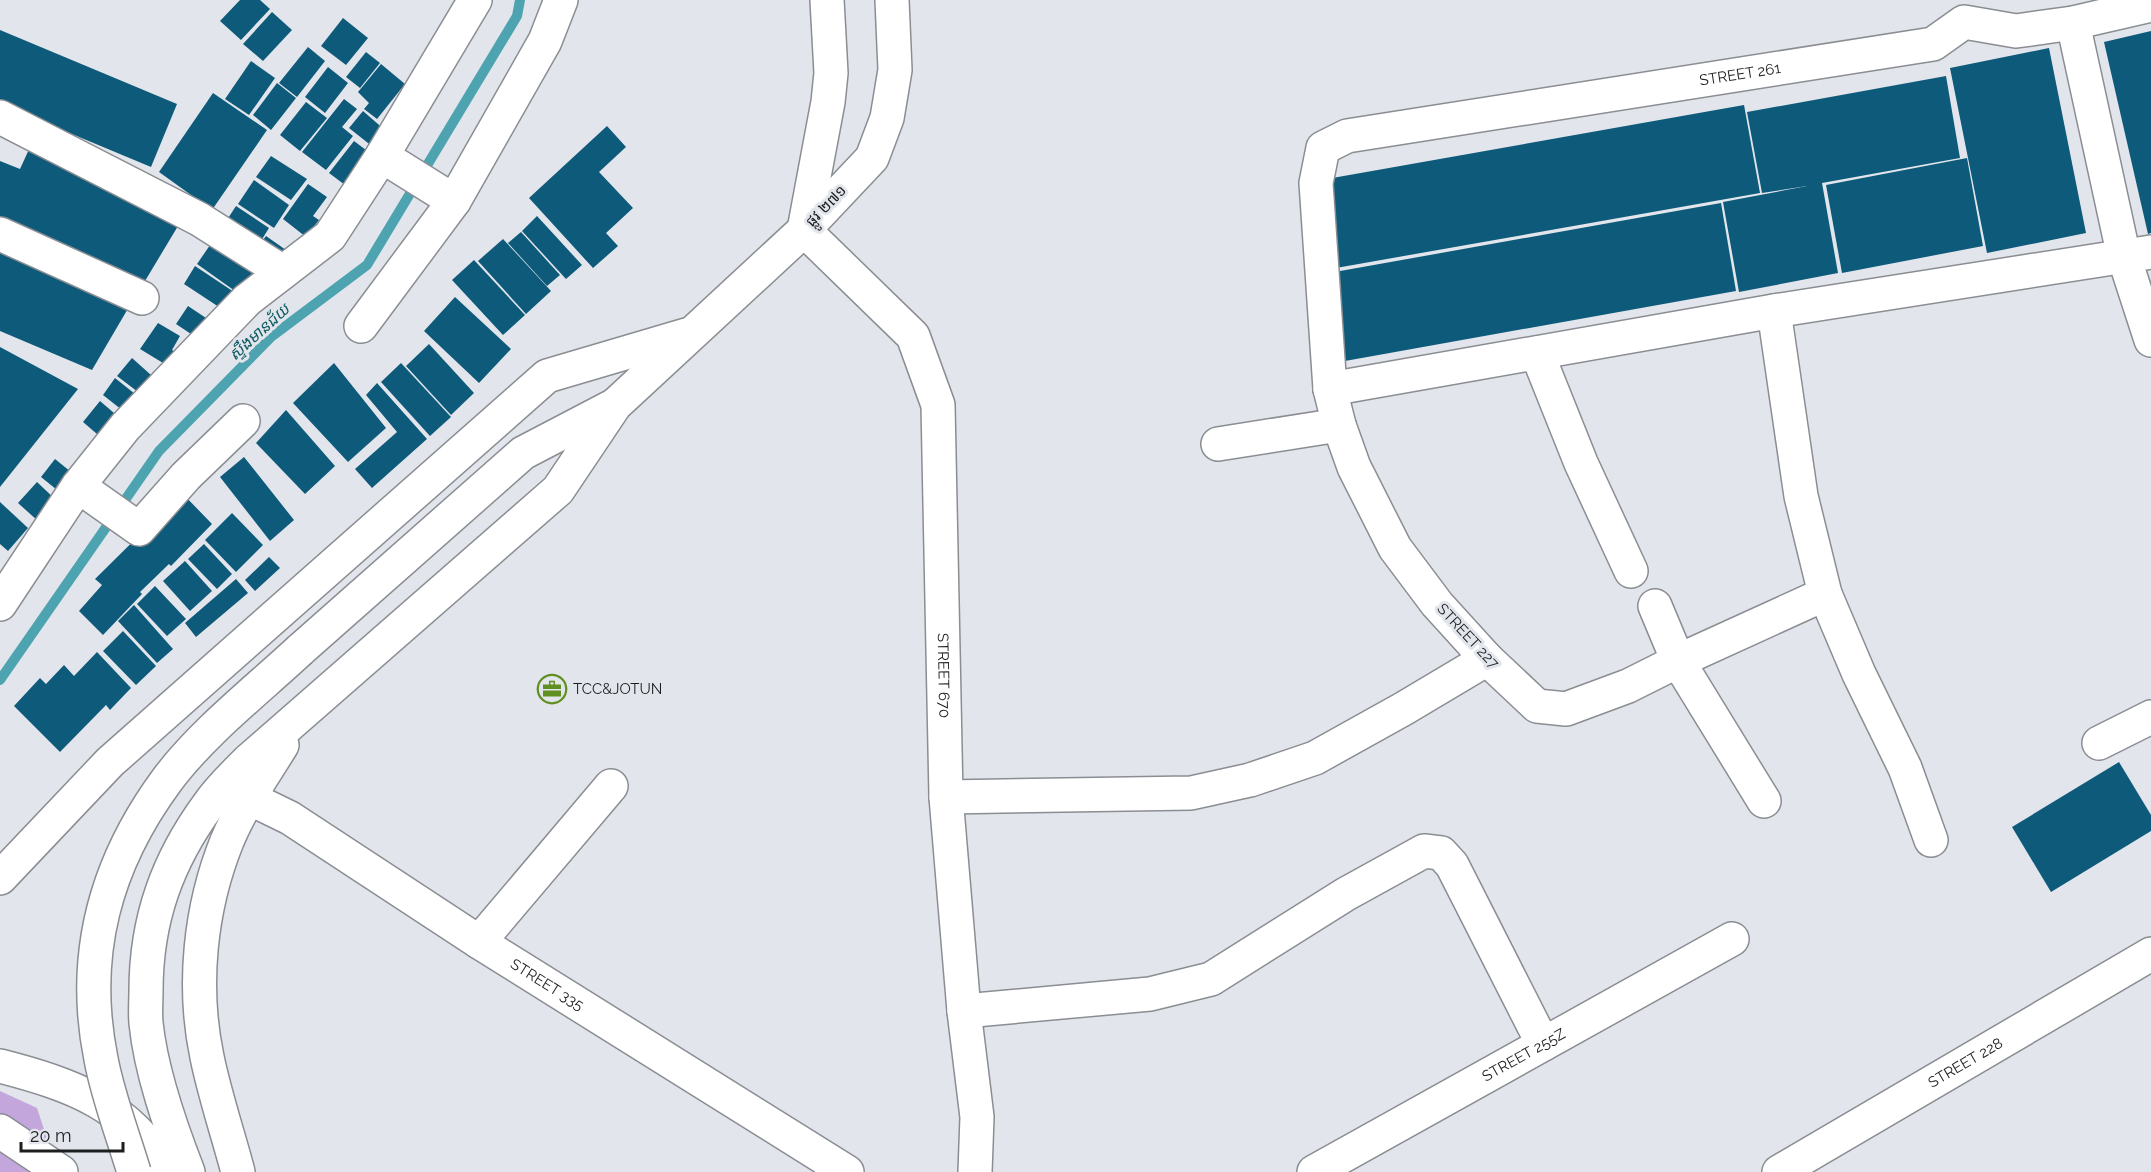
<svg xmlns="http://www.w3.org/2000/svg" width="2151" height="1172" font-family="Raleway,'Noto Sans Khmer',sans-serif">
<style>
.green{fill:#c3a6dc}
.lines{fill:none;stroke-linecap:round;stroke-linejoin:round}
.stream{stroke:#4da4b0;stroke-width:10}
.building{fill:#0e5a7a}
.minor-casing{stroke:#8a8d92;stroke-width:36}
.major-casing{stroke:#8a8d92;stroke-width:36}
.minor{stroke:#fff;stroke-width:33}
.major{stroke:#fff;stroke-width:33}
.major-bridge-casing{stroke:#8a8d92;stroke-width:36;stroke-linecap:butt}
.major-bridge{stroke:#fff;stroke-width:33}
.labels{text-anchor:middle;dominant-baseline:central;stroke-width:6;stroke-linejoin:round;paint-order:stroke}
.street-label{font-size:15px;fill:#1c1e1f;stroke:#e2e6ec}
.poi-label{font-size:15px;fill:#1c1e1f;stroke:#e2e6ec;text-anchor:start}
.water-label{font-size:16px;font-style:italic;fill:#105b63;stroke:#e2e6ec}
</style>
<rect width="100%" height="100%" fill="#e2e6ec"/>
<path class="green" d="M0 1091 37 1108 58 1172H0Z"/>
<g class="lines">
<path class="stream" d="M0 680 159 451 271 337 367 265 517 16 520 0"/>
</g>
<g class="building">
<path d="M240 0H260L270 9 241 40 220 21Z"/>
<path d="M272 12 292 30 263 61 243 44Z"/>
<path d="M343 18 368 38 346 65 321 46Z"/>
<path d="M0 30 177 104 151 167 0 104Z"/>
<path d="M2151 31V233L2148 234 2104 42Z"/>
<path d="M308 47 325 61 297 97 279 83Z"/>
<path d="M2049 48 2086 233 1987 253 1950 68Z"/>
<path d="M366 52 380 63 360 88 346 77Z"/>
<path d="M251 61 275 78 249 115 225 99Z"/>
<path d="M381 64 405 84 377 119 364 109 369 103 358 92Z"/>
<path d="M328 67 348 83 325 113 305 97Z"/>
<path d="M1946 76 1960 158 1822 183 1838 273 1739 292 1723 202 1807 186 1762 193 1747 112Z"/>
<path d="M277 83 296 98 271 130 253 115Z"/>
<path d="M213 93 267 130 212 210 159 172Z"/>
<path d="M344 99 357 109 342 127 353 136 326 170 302 152Z"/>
<path d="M306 102 327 118 300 151 280 135Z"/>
<path d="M1744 105 1760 193 1336 268 1321 180Z"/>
<path d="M363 111 386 131 373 147 349 128Z"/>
<path d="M607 126 626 147 599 172 633 208 606 233 618 246 593 268 529 198Z"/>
<path d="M354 141 370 153 345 185 329 173Z"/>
<path d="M31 145 181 221 139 291 0 228V161L20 169Z"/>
<path d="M271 156 307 179 291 200 256 177Z"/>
<path d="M1967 158 1983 246 1842 273 1826 185Z"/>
<path d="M254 180 289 205 274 228 238 204Z"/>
<path d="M308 184 327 197 313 216 319 220 306 237 283 219Z"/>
<path d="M1721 203 1736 291 1345 361 1329 273Z"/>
<path d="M236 206 269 228 259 244 223 226Z"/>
<path d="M537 216 582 265 566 279 522 231Z"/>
<path d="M219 232 264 264 242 296 197 264Z"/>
<path d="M521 232 560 275 547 286 508 243Z"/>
<path d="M266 236 286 250 277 263 260 244Z"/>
<path d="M0 238 133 300 92 370 0 331Z"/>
<path d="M503 239 551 291 526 314 478 261Z"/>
<path d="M474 260 525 315 503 335 452 280Z"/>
<path d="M195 266 234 292 222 309 184 284Z"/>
<path d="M455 297 511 349 479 383 424 331Z"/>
<path d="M188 306 209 320 197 338 176 324Z"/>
<path d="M158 323 180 336 172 350 177 353 168 366 140 349Z"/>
<path d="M429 344 474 393 451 415 406 366Z"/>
<path d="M0 347 78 389 0 487Z"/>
<path d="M132 358 151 375 156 370 160 374 142 395 117 376Z"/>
<path d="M334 363 386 428 348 462 293 403Z"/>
<path d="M401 363 451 417 430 436 381 382Z"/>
<path d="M115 378 135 394 122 410 103 395Z"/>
<path d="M377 383 427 439 372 488 355 469 397 432 366 395Z"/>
<path d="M100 401 121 419 104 440 83 422Z"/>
<path d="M286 410 335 466 305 494 256 443Z"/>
<path d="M244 457 294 520 270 541 220 477Z"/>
<path d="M55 459 76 476 62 494 41 477Z"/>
<path d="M37 482 56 500 38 521 18 503Z"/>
<path d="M182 493 212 524 171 566 169 564 140 592 142 594 103 635 79 611 102 585 95 579Z"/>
<path d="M0 502 28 528 8 551 0 544Z"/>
<path d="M232 513 263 545 236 572 205 540Z"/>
<path d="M204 544 232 574 217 589 188 559Z"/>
<path d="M269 557 280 568 255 591 245 580Z"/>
<path d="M185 561 212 591 190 611 163 581Z"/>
<path d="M236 579 248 593 196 637 185 623Z"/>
<path d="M155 586 186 619 167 636 137 604Z"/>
<path d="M134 605 173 649 157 663 118 621Z"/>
<path d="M123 631 156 666 136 685 103 651Z"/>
<path d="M97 652 131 688 110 710 106 705 60 752 14 706 40 678 46 684 64 665 74 676Z"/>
<path d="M2119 762 2151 815V831L2051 892 2012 827Z"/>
</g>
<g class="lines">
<g class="minor-casing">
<g id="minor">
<path d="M2073 23 2124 257 2151 340"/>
<path d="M0 117 199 219 283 272"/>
<path d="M382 156 454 201"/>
<path id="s1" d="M804 230 913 336 938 405 946 797 964 1011 977 1117 975 1172"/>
<path d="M0 234 142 298"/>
<path d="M1774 311 1801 496 1825 594 1859 674 1905 768 1931 840"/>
<path d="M361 326 454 201 545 41 561 0"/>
<path d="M1537 353 1581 463 1631 571"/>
<path d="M1330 389 1774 311 2151 252"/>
<path d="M1218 444 1339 425"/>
<path d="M78 486 139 529 186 476 243 421"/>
<path id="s2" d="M1825 594 1678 661 1628 686 1566 709 1537 706 1487 659 1437 604 1395 548 1354 467 1339 425 1330 389 1316 183 1323 148 1347 136 1933 44 1964 22 2016 31 2073 23 2151 5"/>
<path d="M0 604 78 486 125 427 247 300 330 236 382 156 475 0"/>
<path d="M1655 606 1678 661 1764 801"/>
<path d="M2099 743 2151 717"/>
<path d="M946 797 1191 793 1250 780 1315 758 1403 709 1487 659"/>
<path id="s3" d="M249 798 290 818 479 942 847 1172"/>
<path d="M479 942 611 786"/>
<path d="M964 1011 1150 994 1211 979 1346 894 1424 851 1441 853 1452 865 1543 1044"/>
<path id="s4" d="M1314 1172 1732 939"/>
<path id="s5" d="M1779 1172 2151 954"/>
</g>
</g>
<g class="major-casing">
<g id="major">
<path d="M804 230 828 102 831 73 827 0"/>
<path d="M300 650 523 453 611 407"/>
<path d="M0 878 110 762 547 376 686 335"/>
<path d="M0 1066C73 1085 127 1104 168 1172"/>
<path d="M0 1131 61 1172"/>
<path d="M188 1172C170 1126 151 1072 146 1023 145 1012 146 1001 146 991 146 920 167 861 209 804 220 788 235 774 249 760L558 490 615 405 804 230 872 158 887 118 895 70 892 0"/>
<path d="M238 1172C228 1134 215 1096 207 1057 192 986 200 908 227 841 241 807 263 776 282 745"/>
</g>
</g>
<use href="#minor" class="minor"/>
<use href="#major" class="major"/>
<g class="major-bridge-casing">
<path id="major-bridge" d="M134 1172C123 1135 108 1097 101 1059 80 955 105 864 167 780 202 733 257 690 300 650"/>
</g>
<use href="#major-bridge" class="major-bridge"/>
</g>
<defs>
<g id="office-ring" transform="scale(1.5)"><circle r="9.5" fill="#e2e6ec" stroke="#628f22" stroke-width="1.5"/><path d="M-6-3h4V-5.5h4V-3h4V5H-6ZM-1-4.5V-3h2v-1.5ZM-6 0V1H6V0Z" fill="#628f22"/></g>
</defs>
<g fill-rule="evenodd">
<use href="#office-ring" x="552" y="689"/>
</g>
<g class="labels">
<g class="street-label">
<text stroke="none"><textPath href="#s2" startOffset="1365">STREET 261</textPath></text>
<text transform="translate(826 206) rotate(-46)">ផ្លូវ ២៧១</text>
<text transform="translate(1468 636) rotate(47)">STREET 227</text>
<text stroke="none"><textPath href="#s1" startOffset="496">STREET 670</textPath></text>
<text stroke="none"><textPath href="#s3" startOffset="352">STREET 335</textPath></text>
<text stroke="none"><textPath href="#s4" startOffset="240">STREET 255Z</textPath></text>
<text stroke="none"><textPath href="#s5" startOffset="216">STREET 228</textPath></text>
</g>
<g class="poi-label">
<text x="573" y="689">TCC&amp;JOTUN</text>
</g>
<g class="water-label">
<text transform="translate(259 332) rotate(-42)">ស្ទឹងមានជ័យ</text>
</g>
</g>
<path d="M21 1142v9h102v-9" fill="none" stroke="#1c1e1f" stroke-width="3"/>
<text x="30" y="1142" font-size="18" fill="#1c1e1f" stroke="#e2e6ec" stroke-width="4.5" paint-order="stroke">20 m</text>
</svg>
